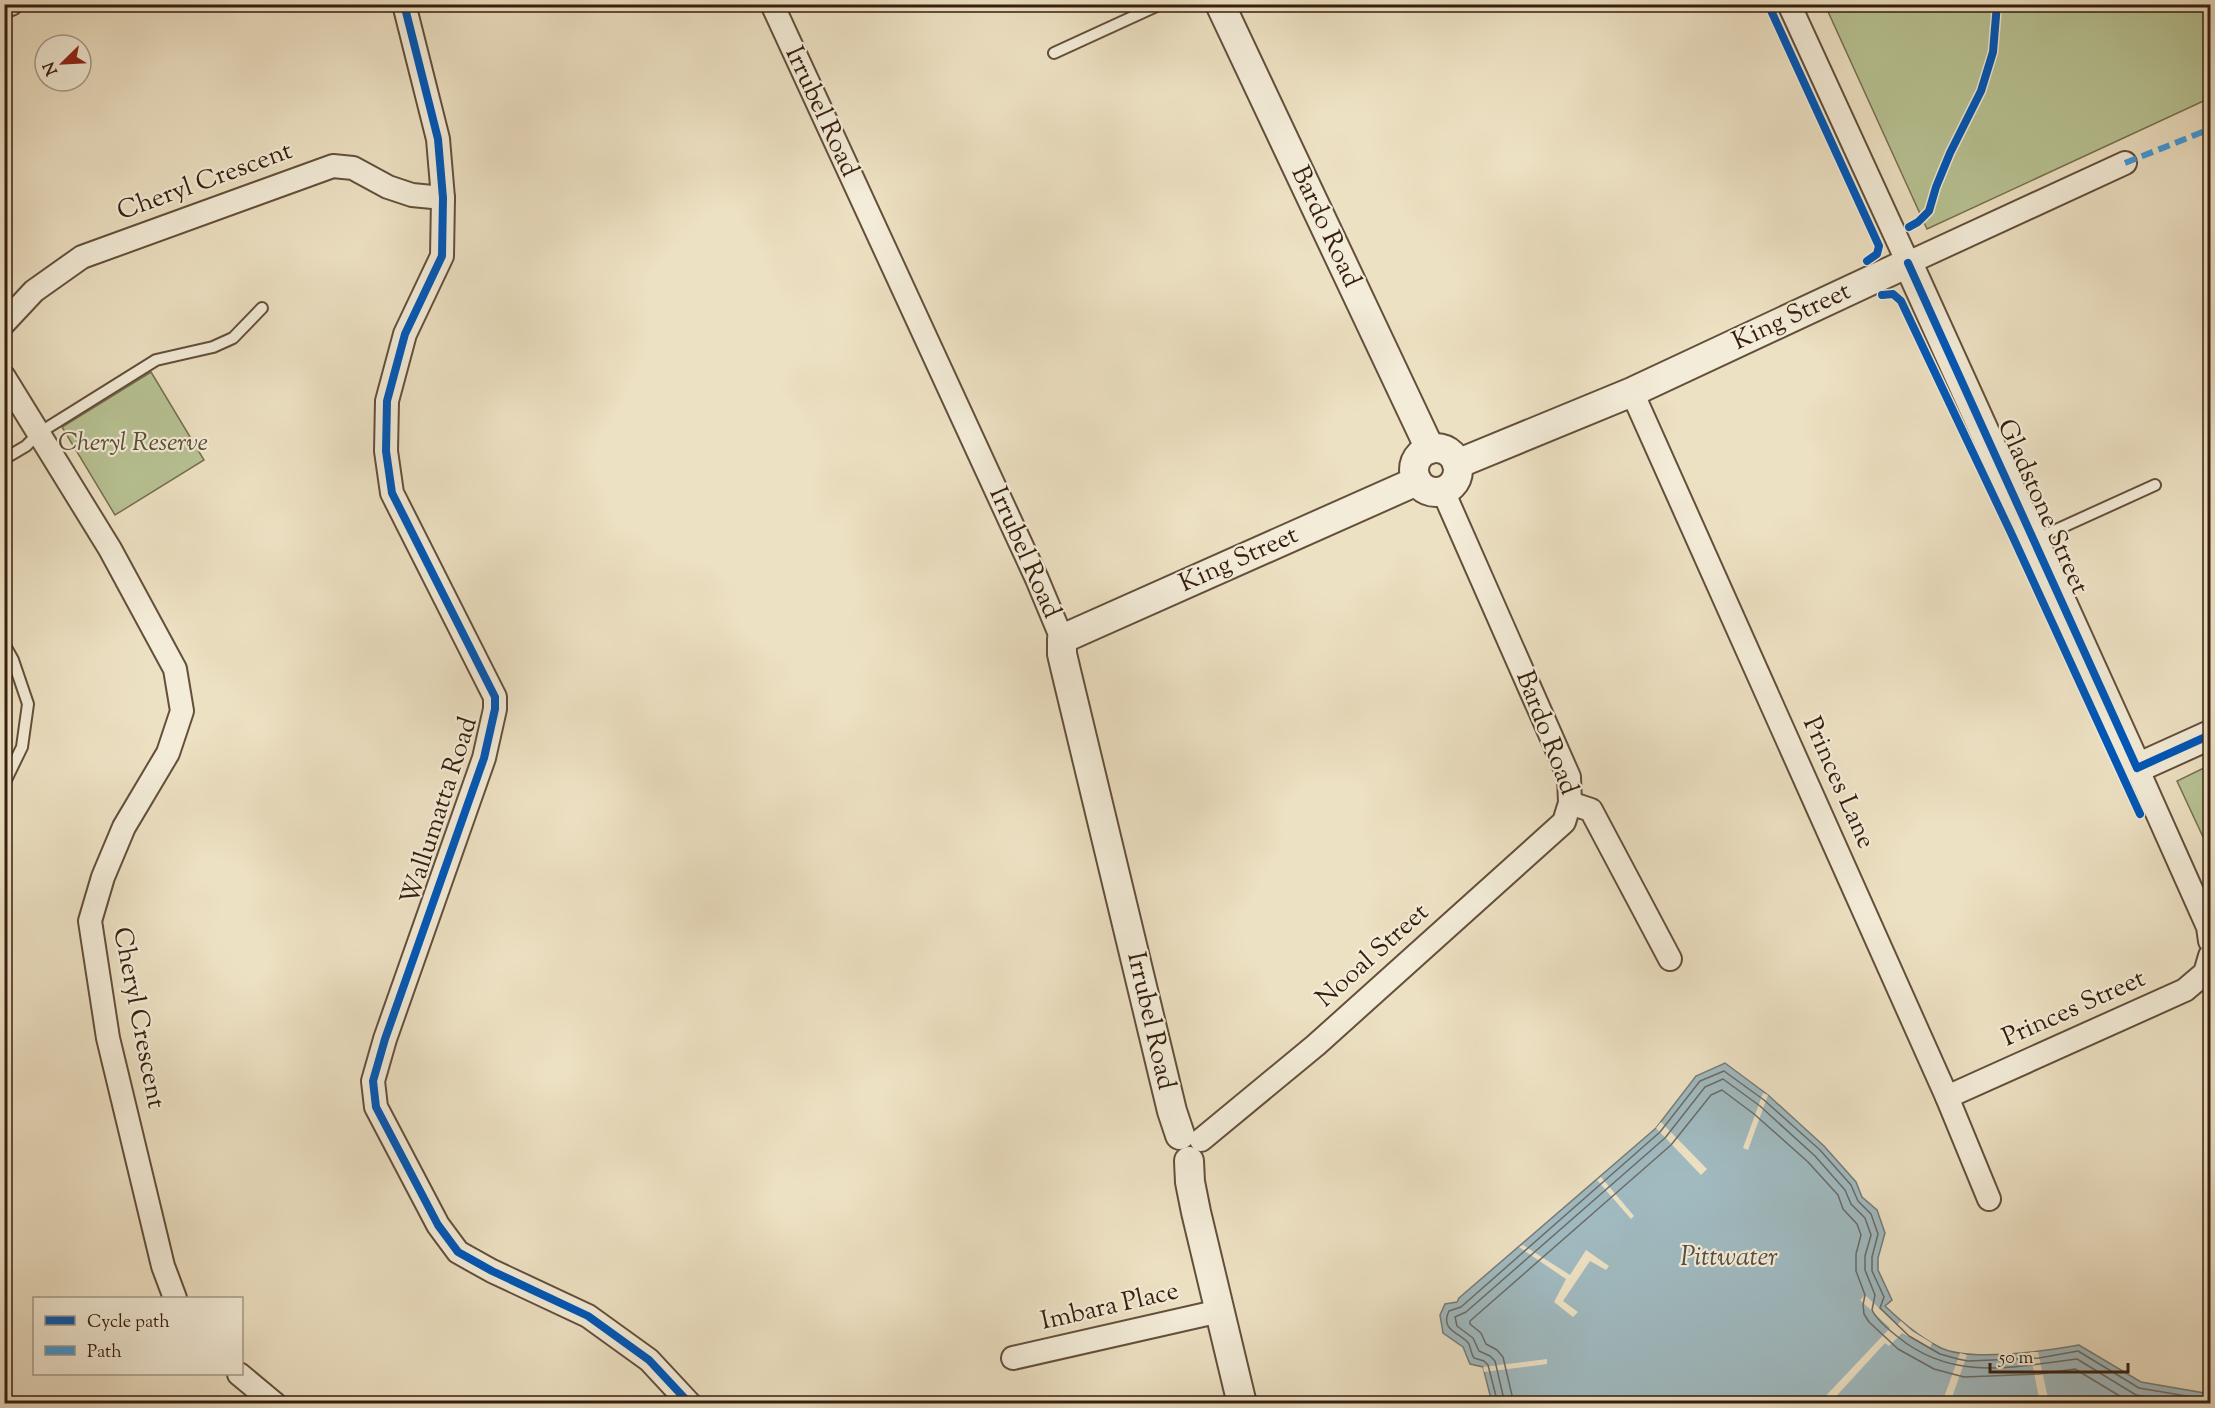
<svg xmlns="http://www.w3.org/2000/svg" width="2215" height="1408" font-family="'Sorts Mill Goudy',serif">
<style>
.green{fill:#b8c394;stroke:#777051;stroke-width:1.5}
.water{fill:#a0bac0;stroke:#767c79;stroke-width:1.5}
.pier{fill:#ede1c3}
.lines{fill:none;stroke-linecap:round;stroke-linejoin:round}
.shore{stroke:#6b6c67;stroke-width:1.5}
.service-casing{stroke:#644f3b;stroke-width:14}
.minor-casing{stroke:#644f3b;stroke-width:26}
.tertiary-casing{stroke:#644f3b;stroke-width:32}
.service{stroke:#f3ecd8;stroke-width:10}
.minor{stroke:#f3ecd8;stroke-width:22}
.tertiary{stroke:#f3ecd8;stroke-width:28}
.quiet{stroke:#3e9bde;stroke-width:6;stroke-dasharray:12 6;stroke-linecap:butt}
.cycleway-casing{stroke:#f3ecd8;stroke-width:11}
.cycleway{stroke:#0057b8;stroke-width:8}
.labels{text-anchor:middle;dominant-baseline:central;stroke-width:4.5;stroke-linejoin:round;paint-order:stroke}
.street-label{font-size:26px;fill:#361e0e;stroke:#f3ecd8}
.park-label{font-size:26px;font-style:italic;fill:#5d5036;stroke:#f3ecd8}
.water-label{font-size:27px;font-style:italic;fill:#564d43;stroke:#f3ecd8}
</style>
<rect width="100%" height="100%" fill="#ede1c3"/>
<filter id="stains"><feTurbulence type="fractalNoise" baseFrequency=".00333" numOctaves="4"/><feColorMatrix values="0 0 0 0 .2 0 0 0 0 .09 0 0 0 0 .02 0 0 0 .5 -.17"/></filter>
<radialGradient id="worn" r=".72"><stop offset=".6" stop-color="#630" stop-opacity="0"/><stop offset="1" stop-color="#630" stop-opacity=".3"/></radialGradient>
<g class="green">
<path d="M1825 5H2210V98L1927 229Z"/>
<path d="M151 372 204 460 115 515 62 427Z"/>
<path d="M2210 765V852L2177 781Z"/>
</g>
<path class="water" d="M1725 1063 1768 1095 1824 1146 1856 1182 1862 1197 1877 1210 1885 1233 1878 1258V1270L1892 1300 1885 1306C1902 1322 1919 1337 1941 1348 1971 1362 2045 1351 2079 1345L2141 1382 2210 1394V1403H1492L1483 1367 1470 1364 1463 1347 1443 1333 1440 1315 1445 1304 1457 1302 1459 1298 1656 1128 1696 1076Z"/>
<g class="pier">
<path d="M1763 1093 1768 1095 1748 1150 1743 1148Z"/>
<path d="M1661 1122 1707 1169 1701 1175 1656 1128Z"/>
<path d="M1601 1177 1634 1216 1631 1219 1597 1180Z"/>
<path d="M1523 1245 1570 1275 1586 1250 1609 1266 1606 1270 1590 1261 1563 1301 1578 1312 1573 1317 1554 1302 1566 1279 1519 1247Z"/>
<path d="M1865 1295 1897 1325 1901 1321 1912 1331 1932 1343 1930 1348 1902 1333 1889 1346 1885 1343 1830 1403H1819L1890 1328 1860 1300Z"/>
<path d="M2030 1352H2038L2049 1403H2040Z"/>
<path d="M1960 1353 1967 1355 1950 1403H1942Z"/>
<path d="M1547 1359V1364L1484 1372 1483 1367Z"/>
</g>
<g class="lines">
<g class="shore">
<path d="M1498 1404 1488 1365 1484 1361 1474 1358C1471 1354 1471 1349 1469 1344 1462 1333 1439 1331 1449 1311L1461 1307 1660 1132 1700 1081 1724 1071 1764 1100 1820 1150 1851 1185 1858 1201 1871 1214 1878 1234 1872 1257V1271L1884 1297 1880 1308 1909 1336 1940 1354 1958 1359 1968 1361 2039 1358 2078 1351 2139 1388 2210 1400"/>
<path d="M1505 1404 1495 1361 1490 1356 1479 1351 1473 1338 1457 1326 1455 1317 1466 1312 1665 1138 1705 1087 1723 1079 1760 1106 1815 1156 1845 1190 1851 1204 1865 1218 1871 1235 1865 1256V1270L1875 1295 1872 1310C1877 1320 1889 1330 1898 1337 1953 1382 2012 1367 2077 1359L2136 1395 2186 1404"/>
<path d="M1514 1404 1503 1357 1497 1350 1486 1344 1481 1333 1470 1324V1321L1671 1145 1711 1095 1722 1090 1754 1114 1808 1162 1838 1195 1843 1209 1857 1224 1861 1235 1856 1254V1271L1865 1295 1863 1305 1864 1314 1869 1322 1898 1349 1934 1369 1964 1377 2039 1374 2075 1369 2133 1404"/>
</g>
<g class="service-casing">
<g id="service">
<path d="M1054 53 1161 4"/>
<path d="M4 459 26 446 39 433 156 360 213 347 233 338 262 308"/>
<path d="M2034 540 2155 485"/>
<path d="M4 644 13 660 28 704 22 747 4 784"/>
</g>
</g>
<g class="minor-casing">
<g id="minor">
<path d="M404 4 438 139 443 198 442 256 405 334 387 401 386 451 392 493 495 697V709L484 758 385 1039 373 1081 376 1107 438 1225 458 1252 492 1271 588 1316 649 1360 690 1404"/>
<path d="M772 4 1037 579 1062 639"/>
<path d="M1789 4 1908 263 2125 163"/>
<path d="M4 6 11 4"/>
<path d="M4 323 34 291 82 257 333 166 353 168 388 187 412 195 443 198"/>
<path d="M4 377 110 549 175 669 182 711 168 753 124 827 103 877 90 921 108 1038 163 1266 175 1298"/>
<path d="M1632 392 1947 1097 1989 1199"/>
<path d="M2137 768 2208 927 2210 941"/>
<path d="M1570 803 1591 810 1670 959"/>
<path d="M1947 1097 2185 990 2205 973 2210 956"/>
<path d="M1201 1140 1316 1045 1564 822 1570 803 1569 777 1443 491"/>
<path d="M1013 1358 1220 1311"/>
<path d="M239 1374 275 1404"/>
</g>
</g>
<g class="tertiary-casing">
<g id="tertiary">
<path d="M1220 4 1430 449"/>
<circle cx="1436" cy="470" r="22"/>
<path d="M1457 464 1632 392 1908 263 2137 768 2210 735"/>
<path d="M1180 1135 1172 1111 1066 671 1062 654V639L1417 481"/>
<path d="M1189 1161 1190 1182 1196 1212 1242 1404"/>
</g>
</g>
<use href="#service" class="service"/>
<use href="#minor" class="minor"/>
<use href="#tertiary" class="tertiary"/>
<path class="quiet" d="M2125 163 2210 129"/>
<g class="cycleway-casing">
<g id="cycleway">
<path d="M404 4 438 139 443 198 442 256 405 334 387 401 386 451 392 493 495 697V709L484 758 385 1039 373 1081 376 1107 438 1225 458 1252 492 1271 588 1316 649 1360 690 1404"/>
<path d="M1768 4 1879 246 1877 254 1867 261"/>
<path d="M1909 227 1918 222 1929 211 1936 187 1950 153 1981 91 1993 52 1997 4"/>
<path d="M1908 263 2137 768 2210 735"/>
<path d="M1882 295 1893 294 1901 301 2012 535 2140 814"/>
</g>
</g>
<use href="#cycleway" class="cycleway"/>
</g>
<g class="labels">
<g class="street-label">
<text transform="translate(821 112) rotate(65)">Irrubel Road</text>
<text transform="translate(205 182) rotate(-20)">Cheryl Crescent</text>
<text transform="translate(1325 227) rotate(65)">Bardo Road</text>
<text transform="translate(1792 317) rotate(-25)">King Street</text>
<text transform="translate(2042 507) rotate(66)">Gladstone Street</text>
<text transform="translate(1024 553) rotate(66)">Irrubel Road</text>
<text transform="translate(1239 560) rotate(-24)">King Street</text>
<text transform="translate(1546 733) rotate(69)">Bardo Road</text>
<text transform="translate(1838 783) rotate(66)">Princes Lane</text>
<text transform="translate(440 811) rotate(-72)">Wallumatta Road</text>
<text transform="translate(1373 956) rotate(-42)">Nooal Street</text>
<text transform="translate(2074 1009) rotate(-24)">Princes Street</text>
<text transform="translate(138 1018) rotate(79)">Cheryl Crescent</text>
<text transform="translate(1150 1021) rotate(77)">Irrubel Road</text>
<text transform="translate(1110 1307) rotate(-13)">Imbara Place</text>
</g>
<g class="park-label">
<text x="133" y="443">Cheryl Reserve</text>
</g>
<g class="water-label">
<text x="1729" y="1258">Pittwater</text>
</g>
</g>
<rect width="2215" height="1408" fill="none" stroke="#ede1c3" stroke-width="24"/>
<rect x="6" y="6" width="2203" height="1396" fill="none" stroke="#361e0e" stroke-width="3"/>
<rect x="12" y="12" width="2191" height="1384" fill="none" stroke="#361e0e" stroke-width="1.5"/>
<rect x="33" y="1297" width="210" height="78" fill="#f3ecd8" stroke="#a79a87" stroke-width="1.5"/>
<rect x="45" y="1316" width="30" height="9" fill="#0057b8" stroke="#a79a87" stroke-width="1.5"/>
<text x="87" y="1327" font-size="18" fill="#361e0e">Cycle path</text>
<rect x="45" y="1346" width="30" height="9" fill="#3e9bde" stroke="#a79a87" stroke-width="1.5"/>
<text x="87" y="1357" font-size="18" fill="#361e0e">Path</text>
<g transform="translate(63 63) rotate(246)"><circle r="28" fill="#f3ecd8" stroke="#a79a87" stroke-width="1.5"/>
<path d="M0-4.5L10 22L0 15L-10 22Z" fill="#8f2418"/>
<text y="-9" font-size="16" font-weight="bold" text-anchor="middle" fill="#361e0e">N</text>
</g>
<path d="M1990 1363v9h138v-9" fill="none" stroke="#361e0e" stroke-width="3"/>
<text x="1999" y="1363" font-size="18" fill="#361e0e" stroke="#f3ecd8" stroke-width="4.5" paint-order="stroke">50 m</text>
<rect width="100%" height="100%" filter="url(#stains)"/>
<rect width="100%" height="100%" fill="url(#worn)"/>
</svg>
